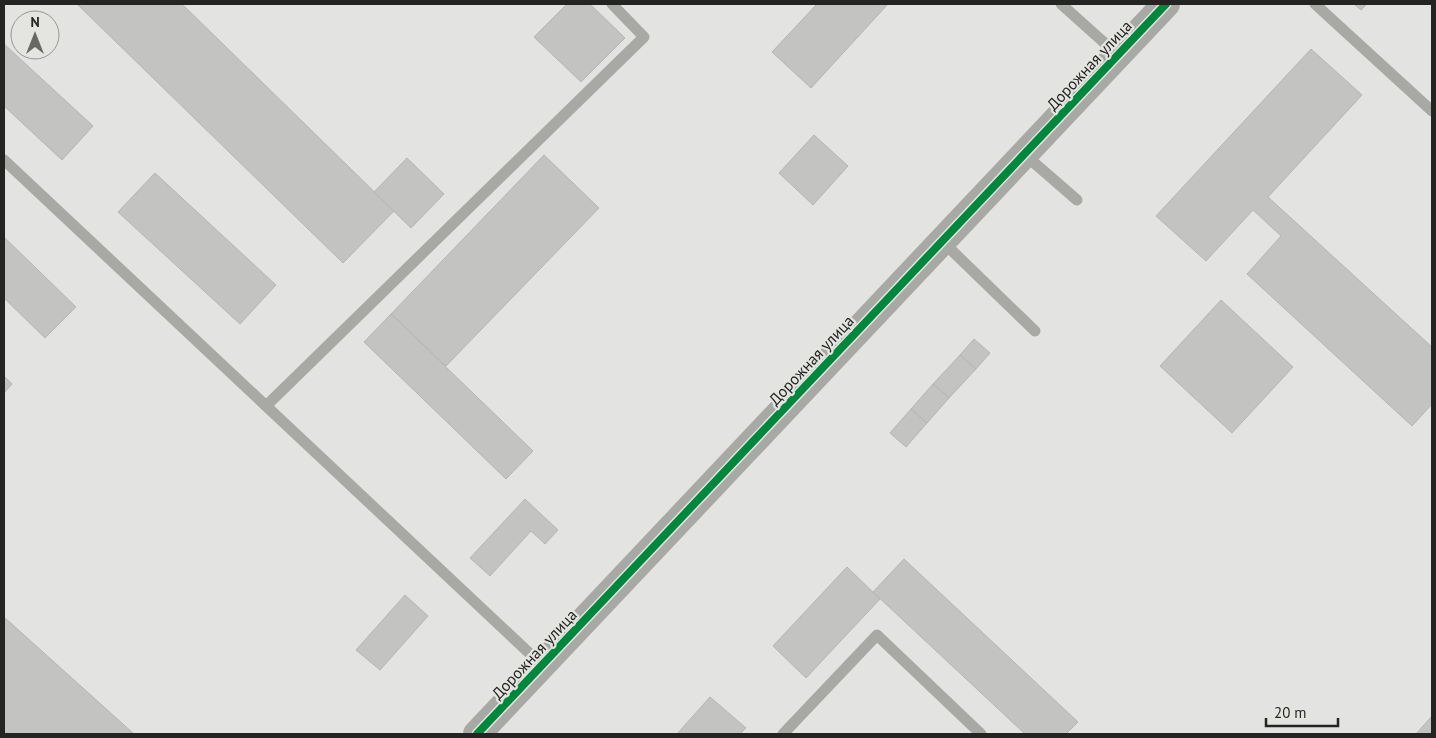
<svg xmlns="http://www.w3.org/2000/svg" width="1436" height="738" font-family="'PT Sans',sans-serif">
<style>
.building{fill:#c3c4c2;stroke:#b5b6b4}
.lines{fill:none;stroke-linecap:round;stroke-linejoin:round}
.service{stroke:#a8a9a4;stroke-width:11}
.tertiary{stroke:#a8a9a4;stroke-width:28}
.cycleway-casing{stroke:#e4e5e0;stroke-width:11}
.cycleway{stroke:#00873e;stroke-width:8}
.labels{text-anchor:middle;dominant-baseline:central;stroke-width:4.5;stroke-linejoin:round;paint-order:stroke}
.street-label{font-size:16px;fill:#242422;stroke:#e4e5e0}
</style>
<rect width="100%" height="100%" fill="#e3e4e1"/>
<g class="building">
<path d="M77 4H182L394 211 343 263Z"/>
<path d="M567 4H590L625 38 581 82 534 37Z"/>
<path d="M817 4H888L811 88 772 52Z"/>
<path d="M1354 4H1367L1361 10Z"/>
<path d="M4 44 93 126 62 160 4 106Z"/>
<path d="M1311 49 1362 95 1268 197 1432 347V404L1412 426 1247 274 1281 236 1253 210 1206 261 1156 216Z"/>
<path d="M814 135 848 166 813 205 779 173Z"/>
<path d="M544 155 599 208 446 366 391 314Z"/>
<path d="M407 158 444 194 411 228 374 192Z"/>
<path d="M155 173 276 285 240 324 118 212Z"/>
<path d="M4 237 76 307 45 338 4 298Z"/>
<path d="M1221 300 1293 367 1232 433 1160 366Z"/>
<path d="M391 314 533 451 506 479 364 342Z"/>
<path d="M974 339 990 353 976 369 960 355Z"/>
<path d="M960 355 976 369 949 398 933 384Z"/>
<path d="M4 376 12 384 4 393Z"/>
<path d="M933 384 949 398 927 423 911 409Z"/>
<path d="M911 409 927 423 906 447 890 433Z"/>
<path d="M525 499 558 530 545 544 531 531 490 576 470 558Z"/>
<path d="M904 559 1078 722 1066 734H1025L873 592Z"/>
<path d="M847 567 880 599 806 678 773 646Z"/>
<path d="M405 595 428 616 380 670 356 650Z"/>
<path d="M4 617 134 734H4Z"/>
<path d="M710 697 746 728 740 734H677Z"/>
<path d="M1432 716V734H1416Z"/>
</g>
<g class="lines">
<g class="service">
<path d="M1061 4 1118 55"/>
<path d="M1315 4 1432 111"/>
<path d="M1024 154 1077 200"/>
<path d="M4 160 542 665"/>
<path d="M942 241 1035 331"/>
<path d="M266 406 644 37 612 4"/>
<path d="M783 734 877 635 981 734"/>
</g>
<path class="tertiary" d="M477 734 1166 4"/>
<g class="cycleway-casing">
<path id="cycleway" d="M477 734 1166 4"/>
</g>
<use href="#cycleway" class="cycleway"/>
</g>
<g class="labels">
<g class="street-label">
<text transform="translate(1089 65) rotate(-47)">Дорожная улица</text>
<text transform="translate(811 360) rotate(-47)">Дорожная улица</text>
<text transform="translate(534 654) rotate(-47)">Дорожная улица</text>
</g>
</g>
<rect width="1436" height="738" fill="none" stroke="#242422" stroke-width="10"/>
<g transform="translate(35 35)"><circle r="24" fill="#e4e5e0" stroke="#979894"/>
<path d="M0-4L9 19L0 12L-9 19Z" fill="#676765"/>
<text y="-8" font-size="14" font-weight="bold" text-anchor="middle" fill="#242422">N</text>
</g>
<path d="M1266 718v8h72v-8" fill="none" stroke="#242422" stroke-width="2.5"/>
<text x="1274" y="718" font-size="15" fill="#242422" stroke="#e4e5e0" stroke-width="4" paint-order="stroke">20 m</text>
</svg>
